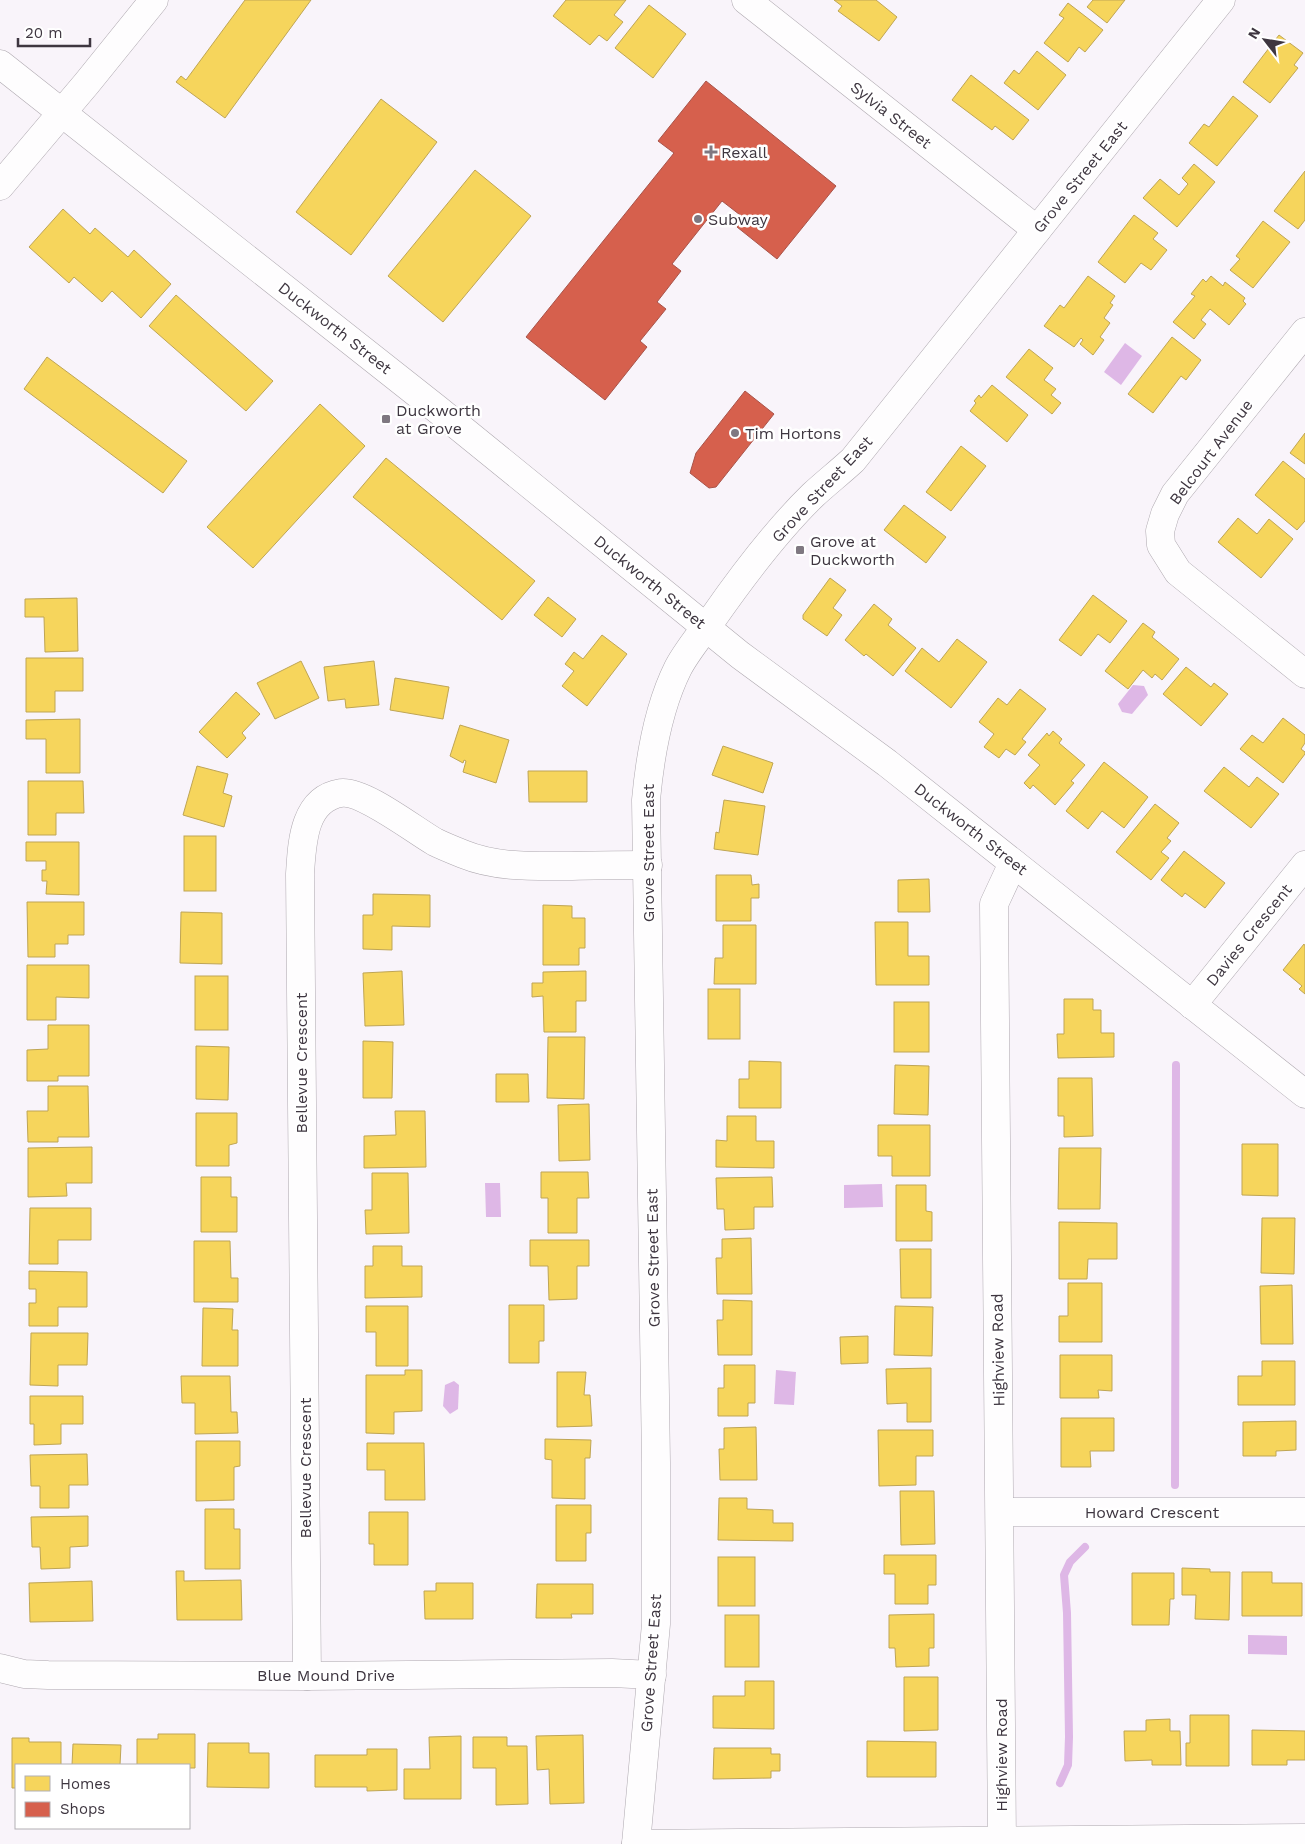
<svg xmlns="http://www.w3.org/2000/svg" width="1305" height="1844" font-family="'Work Sans',sans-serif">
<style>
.water{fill:#deb7e6}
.homes{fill:#f6d55c;stroke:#bfa554}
.shops{fill:#d6604d;stroke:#a85349}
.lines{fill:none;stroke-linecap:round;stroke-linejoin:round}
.stream{stroke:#deb7e6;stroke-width:8}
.street-casing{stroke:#aea8af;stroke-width:29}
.secondary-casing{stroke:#aea8af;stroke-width:29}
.street{stroke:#fefdfe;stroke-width:28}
.secondary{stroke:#fefdfe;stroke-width:28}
.poi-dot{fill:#7f7881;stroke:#fff;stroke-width:2}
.labels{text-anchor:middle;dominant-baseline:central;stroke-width:5;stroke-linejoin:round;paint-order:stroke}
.street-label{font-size:16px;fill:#3e3640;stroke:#fff}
.poi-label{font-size:16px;fill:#3e3640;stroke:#fff;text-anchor:start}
</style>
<rect width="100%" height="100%" fill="#f9f4fa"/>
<g class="water">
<path d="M1125 343 1142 356 1121 385 1104 372Z"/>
<path d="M1133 685 1144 686 1148 695 1132 714 1122 712 1118 704Z"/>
<path d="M485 1183H500L501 1217H486Z"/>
<path d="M882 1184 883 1207 844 1208V1185Z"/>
<path d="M776 1370 796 1372 794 1405 774 1404Z"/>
<path d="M454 1381 459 1385 458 1409 450 1414 443 1406 445 1385Z"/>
<path d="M1248 1635 1287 1636V1655L1248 1654Z"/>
</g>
<g class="homes">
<path d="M245 0H311L225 118 176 82 181 76 186 80Z"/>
<path d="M566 0H626L614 15 623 22 607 41 599 35 590 45 553 16Z"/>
<path d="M834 0H876L897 17 879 41 838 11 842 6Z"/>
<path d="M1093 0H1125L1107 23 1087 7Z"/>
<path d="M1068 3 1103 30 1085 52 1079 47 1068 62 1044 43 1064 18 1059 15Z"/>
<path d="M649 5 686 34 653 78 615 48Z"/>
<path d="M1279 35 1303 53 1294 65 1298 68 1270 103 1243 82Z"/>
<path d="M1037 51 1066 75 1038 110 1004 83 1014 70 1019 74Z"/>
<path d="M971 75 1029 120 1013 140 995 126 992 130 952 100Z"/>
<path d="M1233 96 1258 116 1217 166 1189 143 1204 124 1209 127Z"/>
<path d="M381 99 437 142 351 255 296 212Z"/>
<path d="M1194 164 1215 182 1177 227 1143 198 1160 179 1179 195 1188 184 1182 178Z"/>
<path d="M475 170 531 216 443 322 388 276Z"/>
<path d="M1305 171V220L1298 229 1274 211Z"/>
<path d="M63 209 90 234 95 228 128 257 134 250 171 284 141 318 112 291 102 302 74 277 69 283 29 247Z"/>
<path d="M1134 215 1158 233 1153 239 1167 250 1151 270 1141 263 1125 283 1098 262Z"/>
<path d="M1263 221 1290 242 1253 288 1230 270 1240 259 1236 256Z"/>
<path d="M1088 276 1115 296 1110 303 1113 305 1104 318 1110 323 1100 337 1104 340 1093 355 1080 344 1083 340 1081 338 1074 347 1044 326 1060 305 1064 308Z"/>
<path d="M1211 276 1223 286 1225 282 1245 298 1243 301 1246 304 1229 325 1210 309 1201 320 1206 324 1194 339 1173 322 1195 296 1191 294 1203 279 1206 282Z"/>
<path d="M176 295 273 381 246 411 149 326Z"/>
<path d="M1172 337 1201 360 1186 380 1181 376 1153 413 1128 394Z"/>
<path d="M1029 349 1053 368 1044 380 1056 389 1051 395 1061 403 1052 414 1006 377Z"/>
<path d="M47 357 187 461 163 493 24 389Z"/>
<path d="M992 385 1028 415 1007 442 970 411 976 403 974 401 979 395 981 398Z"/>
<path d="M320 404 365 446 253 568 207 527Z"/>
<path d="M1305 433V464L1290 453Z"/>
<path d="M961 446 986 466 951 511 926 492Z"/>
<path d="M386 458 535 581 502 620 353 497Z"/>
<path d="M1283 461 1305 479V521L1297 530 1255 495Z"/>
<path d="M904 505 946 537 926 563 884 530Z"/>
<path d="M1238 518 1257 534 1269 519 1293 539 1261 578 1218 542Z"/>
<path d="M830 578 846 590 833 608 842 615 827 636 803 619V615Z"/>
<path d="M1093 595 1127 621 1110 643 1098 634 1081 656 1059 640Z"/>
<path d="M548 597 576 619 562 637 534 615Z"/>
<path d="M77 598 78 651 45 652 44 617H25V599Z"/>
<path d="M874 604 892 619 888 625 916 648 893 676 866 654 864 656 845 640Z"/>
<path d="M1143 623 1155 632 1152 637 1179 659 1162 680 1155 674 1152 678 1143 670 1128 689 1105 671Z"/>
<path d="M602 635 627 654 587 706 562 686 574 671 565 664 574 652 583 659Z"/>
<path d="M957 639 987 662 951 708 905 671 922 648 939 662Z"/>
<path d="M26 658H83V691H55V712H26Z"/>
<path d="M301 661 319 698 275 719 257 683Z"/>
<path d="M374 661 379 705 346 708 345 699 328 701 324 667Z"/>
<path d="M1186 667 1211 687 1214 683 1228 694 1201 726 1163 694Z"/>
<path d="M395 678 449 687 443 719 390 710Z"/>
<path d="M1020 689 1046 709 1022 739 1026 742 1015 755 1006 749 999 758 984 747 994 734 979 722 998 698 1007 705Z"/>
<path d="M236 692 260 714 242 733 246 738 227 758 199 732Z"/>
<path d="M1283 718 1305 735V743L1301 749 1305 752V754L1283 783 1240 749 1252 735 1263 743Z"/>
<path d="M80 719V773H46V739H26V720Z"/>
<path d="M460 725 509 740 496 783 463 772 466 761 464 760 463 763 450 756Z"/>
<path d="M1053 731 1062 739 1059 743 1085 765 1071 781 1074 783 1055 805 1033 785 1030 789 1024 783 1040 765 1028 755 1047 733 1049 736Z"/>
<path d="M723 746 773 763 763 793 712 775Z"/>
<path d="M1104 762 1148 797 1124 828 1102 811 1088 829 1066 811Z"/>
<path d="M197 766 228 774 223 793 232 796 224 827 183 815Z"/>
<path d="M1224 767 1249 787 1257 777 1279 794 1251 828 1204 791Z"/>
<path d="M528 771H587V802H529Z"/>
<path d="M28 781H83L84 813H56V835H28Z"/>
<path d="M724 800 765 806 758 855 714 849 716 832 719 833Z"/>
<path d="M1155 804 1179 823 1167 838 1171 841 1161 852 1169 858 1151 880 1116 852Z"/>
<rect x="184" y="836" width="32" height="55"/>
<path d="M26 842H79V895L46 894 47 881H42V870H46V861H26Z"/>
<path d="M1184 851 1225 883 1205 908 1185 893 1182 897 1161 880Z"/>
<path d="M716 875H751L752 885 759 884V898H751V921H716Z"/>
<path d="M929 879 930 912H898V880Z"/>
<path d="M373 894 430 895V927L392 926V950L363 949V915H373Z"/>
<path d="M27 902H84V935H68V944H55V957H28Z"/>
<path d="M543 905 572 906V918H585V948H579V965H543Z"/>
<path d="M181 912 222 913V964L180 963Z"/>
<path d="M875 922H908V956H929V985H876Z"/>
<path d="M723 925H756V984H714L715 958H723Z"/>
<path d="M1304 944 1305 946V994L1299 989 1302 986 1283 970Z"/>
<path d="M27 965H89V998L56 997V1020H27Z"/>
<path d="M402 971 404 1025 365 1026 363 973Z"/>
<path d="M586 971V1001H576V1032H544L543 996 532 997V983H543V972Z"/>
<rect x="195" y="976" width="33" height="54"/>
<rect x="708" y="989" width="32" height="50"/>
<path d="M1064 999H1093V1010H1101V1033H1114V1057L1058 1058 1057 1034H1064Z"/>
<rect x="894" y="1002" width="35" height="50"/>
<path d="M48 1025H89V1076H58V1081H27V1050L48 1049Z"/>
<path d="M548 1037H585L584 1099 547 1098Z"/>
<path d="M363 1041 393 1042 392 1098H363Z"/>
<path d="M196 1046 229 1047 228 1100 196 1099Z"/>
<path d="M749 1061 781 1062V1108H739V1079H749Z"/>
<path d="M895 1065 929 1066 928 1115 894 1114Z"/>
<path d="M496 1074H528L529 1102H496Z"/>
<path d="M1058 1078H1092L1093 1136 1064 1137V1116H1058Z"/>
<path d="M48 1086H88L89 1137H58V1142H28L27 1111H48Z"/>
<path d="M589 1104 590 1160 559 1161 558 1105Z"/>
<path d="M395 1111H425L426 1167 364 1168V1136L396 1135Z"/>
<path d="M196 1113H237V1143L229 1145V1166H196Z"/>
<path d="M727 1116H756V1141H774V1168L716 1167V1140L727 1141Z"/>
<path d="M878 1125H930V1176H892V1156H878Z"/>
<path d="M1242 1144H1278V1196L1242 1195Z"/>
<path d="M92 1147V1183H66L67 1196 28 1197V1148Z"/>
<path d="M1059 1148H1101L1100 1209H1058Z"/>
<path d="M541 1172H588L589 1198H577V1233H548V1198H541Z"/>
<path d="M372 1173H408L409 1233 366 1234 365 1210H372Z"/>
<path d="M201 1177H231V1197H237V1232H201Z"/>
<path d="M772 1177 773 1207H754V1229L725 1230 724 1209H717L716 1178Z"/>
<path d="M896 1185H926V1211L932 1212V1241H896Z"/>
<path d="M30 1208H91V1240H58V1264H29Z"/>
<path d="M1262 1218H1295L1294 1274 1261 1273Z"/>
<path d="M1059 1222 1117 1223V1259H1088L1087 1279H1059Z"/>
<path d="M751 1238 752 1294H717L716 1258H722V1239Z"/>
<path d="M530 1240H589V1266H577V1299L549 1300 548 1266H530Z"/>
<path d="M194 1241H230L231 1278H238V1302H194Z"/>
<path d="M373 1246H402V1266H422V1297L365 1298V1266H373Z"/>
<path d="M900 1249H931V1298H901Z"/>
<path d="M29 1271 87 1272V1307H58V1326H29V1303H36V1289H29Z"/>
<path d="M1068 1283H1102V1342H1059V1316H1068Z"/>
<path d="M1292 1285 1293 1344H1261L1260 1286Z"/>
<path d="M723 1300 752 1301V1355H718L717 1320H723Z"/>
<path d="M509 1305H544V1341H539V1363H509Z"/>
<path d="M366 1306H408V1366H376V1332H366Z"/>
<path d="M895 1306 933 1307 932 1356 894 1355Z"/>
<path d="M203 1308 233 1309 232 1330H238V1366H202Z"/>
<path d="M31 1333H88L87 1365H58V1386L30 1385Z"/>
<path d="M868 1336V1363L841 1364 840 1337Z"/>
<path d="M1060 1355H1112V1391L1098 1390 1099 1398H1060Z"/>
<path d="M1262 1361H1295V1405H1238V1376H1262Z"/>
<path d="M724 1365H755V1403H748V1416H718V1388H724Z"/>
<path d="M931 1368V1422H907V1403L887 1404 886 1369Z"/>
<path d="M405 1370H422V1411L394 1412V1434L366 1433V1375H405Z"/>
<path d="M557 1372H586L584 1395H590L592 1426 557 1427Z"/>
<path d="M181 1376H230L231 1412H237L238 1433 195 1434V1403H182Z"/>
<path d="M30 1396H83V1424H61V1444L34 1445V1424H30Z"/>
<path d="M1061 1418H1114V1451H1090L1091 1467H1061Z"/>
<path d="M1296 1421V1450L1276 1451V1456H1243V1422Z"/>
<path d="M756 1427 757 1480H720L719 1449H724V1428Z"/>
<path d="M878 1430H933V1456H916V1485L879 1486Z"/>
<path d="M545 1439 591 1440 590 1458H585V1499L552 1498V1460L545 1459Z"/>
<path d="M196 1441H240V1466L234 1467V1500L196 1501Z"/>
<path d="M367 1443H424L425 1500H385V1470H367Z"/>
<path d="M87 1454 88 1485H69V1508H40V1486H31L30 1455Z"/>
<path d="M900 1491H934L935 1544 901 1545Z"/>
<path d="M719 1498H747V1509L773 1510V1523H793V1541L718 1540Z"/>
<path d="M556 1505H591V1533H586V1561H556Z"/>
<path d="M205 1509H234V1529H240V1569H205Z"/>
<path d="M369 1512H408V1565H374V1544H369Z"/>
<path d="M88 1516V1546L70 1547V1568L41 1569 40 1547H32L31 1517Z"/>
<path d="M884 1555H936V1585H928V1604H895V1574H884Z"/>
<rect x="718" y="1557" width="37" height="49"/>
<path d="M1182 1568 1210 1569V1572H1230L1229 1620 1195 1619 1196 1595H1182Z"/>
<path d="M176 1571H184V1581L241 1580 242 1620H177Z"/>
<path d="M1242 1572H1272V1583H1302V1616H1242Z"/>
<path d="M1132 1573H1174V1599H1170L1169 1625H1132Z"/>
<path d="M92 1581 93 1621 30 1622 29 1583Z"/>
<path d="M436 1583H473V1619H425L424 1591H436Z"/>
<path d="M537 1584H593V1614H571L572 1618H536Z"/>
<path d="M934 1614V1648H929V1666L896 1667 895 1648H889V1615Z"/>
<rect x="725" y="1615" width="34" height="52"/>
<path d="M904 1677H938V1730L904 1731Z"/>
<path d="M745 1681H774V1729L713 1728V1696H745Z"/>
<path d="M1190 1715H1229V1766H1186V1743H1190Z"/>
<path d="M1170 1719V1731H1180L1181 1765H1152V1760L1125 1761 1124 1731H1146V1720Z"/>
<path d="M1252 1730 1305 1731V1760H1287V1765H1252Z"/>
<path d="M158 1734H195V1768H189V1765H137V1739H158Z"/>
<path d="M583 1735 584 1803 550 1804 549 1769 537 1770 536 1736Z"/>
<path d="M461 1736V1799H404V1769H430L429 1737Z"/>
<path d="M473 1737H507V1746H527L528 1804 496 1805V1768H473Z"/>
<path d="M12 1738H29V1742H61V1765H16V1788H12Z"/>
<path d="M867 1741 936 1742V1777H867Z"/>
<path d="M208 1743H249V1753H269V1788L207 1787Z"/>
<path d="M73 1744 121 1745 120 1765H72Z"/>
<path d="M714 1748H771V1754H780V1771H771V1778L713 1779Z"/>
<path d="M367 1749H397V1790L367 1791V1787H315V1755H367Z"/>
</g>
<g class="shops">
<path d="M706 81 836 186 777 259 737 227 744 218 722 201 672 264 681 271 657 302 666 309 640 341 647 347 605 400 526 337 674 153 658 141Z"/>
<path d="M745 391 774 414 716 487 709 488 690 473 696 453Z"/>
</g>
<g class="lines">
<g class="stream">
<path d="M1175 1485 1176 1065"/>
<path d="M1060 1783 1068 1765 1069 1737 1067 1613 1064 1575 1070 1562 1085 1547"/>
</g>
<g class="street-casing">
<g id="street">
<path d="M746 0 1037 230"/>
<path d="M0 186 87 83 154 0"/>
<path d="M1305 332 1175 494 1165 514 1160 531 1161 545 1178 572 1305 674"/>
<path d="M1192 1005 1305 865"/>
<path d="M1000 1512H1305"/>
<path d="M0 1668 24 1674 48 1675 307 1676 612 1673 652 1675"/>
<path d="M307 1676 300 874C302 844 303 799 341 793 363 790 414 830 435 842 443 846 453 850 463 854 497 868 535 866 572 866 597 865 622 865 648 865"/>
<path d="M1002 1842 994 904 1013 863"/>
<path d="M636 1844 1305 1838"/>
</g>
</g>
<g class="secondary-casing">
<g id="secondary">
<path d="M0 64 437 409 740 655 887 763 1305 1094"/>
<path d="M636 1844 656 1624V1462L646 800C650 756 658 708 678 668 687 651 701 634 713 618 743 575 775 532 813 495 826 483 840 472 853 460L1221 0"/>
</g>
</g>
<use href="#street" class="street"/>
<use href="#secondary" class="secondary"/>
</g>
<g class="poi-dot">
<path d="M708.5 144.5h5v5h5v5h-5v5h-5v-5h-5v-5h5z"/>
<circle cx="698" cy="219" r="5"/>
<rect x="381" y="414" width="10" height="10" rx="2.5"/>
<circle cx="735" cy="433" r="5"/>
<rect x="795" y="545" width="10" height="10" rx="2.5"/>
</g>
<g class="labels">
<g class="street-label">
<text transform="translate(891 115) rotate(38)">Sylvia Street</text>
<text transform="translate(1080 177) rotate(-51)">Grove Street East</text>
<text transform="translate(335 328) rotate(38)">Duckworth Street</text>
<text transform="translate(1211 452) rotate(-53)">Belcourt Avenue</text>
<text transform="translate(822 489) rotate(-47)">Grove Street East</text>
<text transform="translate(650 582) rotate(39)">Duckworth Street</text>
<text transform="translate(971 829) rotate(38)">Duckworth Street</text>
<text transform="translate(648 853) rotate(-90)">Grove Street East</text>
<text transform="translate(1249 935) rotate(-51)">Davies Crescent</text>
<text transform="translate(301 1063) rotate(-90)">Bellevue Crescent</text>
<text transform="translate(653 1258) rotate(-91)">Grove Street East</text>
<text transform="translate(998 1350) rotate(-91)">Highview Road</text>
<text transform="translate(305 1468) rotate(-90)">Bellevue Crescent</text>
<text x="1152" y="1512">Howard Crescent</text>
<text transform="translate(651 1663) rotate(-86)">Grove Street East</text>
<text x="326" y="1675">Blue Mound Drive</text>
<text transform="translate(1001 1755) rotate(-90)">Highview Road</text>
</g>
<g class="poi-label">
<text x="721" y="152">Rexall</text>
<text x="708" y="219">Subway</text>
<text x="396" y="410">Duckworth<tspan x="396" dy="18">at Grove</tspan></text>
<text x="745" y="433">Tim Hortons</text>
<text x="810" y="541">Grove at<tspan x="810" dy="18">Duckworth</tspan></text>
</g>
</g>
<rect x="15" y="1764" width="175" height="65" fill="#ffffff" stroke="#b2afb3"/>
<rect x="25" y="1776" width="25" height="15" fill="#f6d55c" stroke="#b2afb3"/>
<text x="60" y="1789" font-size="15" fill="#3e3640">Homes</text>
<rect x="25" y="1802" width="25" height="15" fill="#d6604d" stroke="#b2afb3"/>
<text x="60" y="1814" font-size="15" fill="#3e3640">Shops</text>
<g transform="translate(1265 40) rotate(301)" stroke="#ffffff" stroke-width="4" paint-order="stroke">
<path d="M0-4L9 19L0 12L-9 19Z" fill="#3e3640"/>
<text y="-8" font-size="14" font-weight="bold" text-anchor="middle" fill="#3e3640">N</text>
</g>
<path d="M18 38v8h72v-8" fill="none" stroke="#3e3640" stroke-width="2.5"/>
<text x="25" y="38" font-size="15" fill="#3e3640" stroke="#ffffff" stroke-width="4" paint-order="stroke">20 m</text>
</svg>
